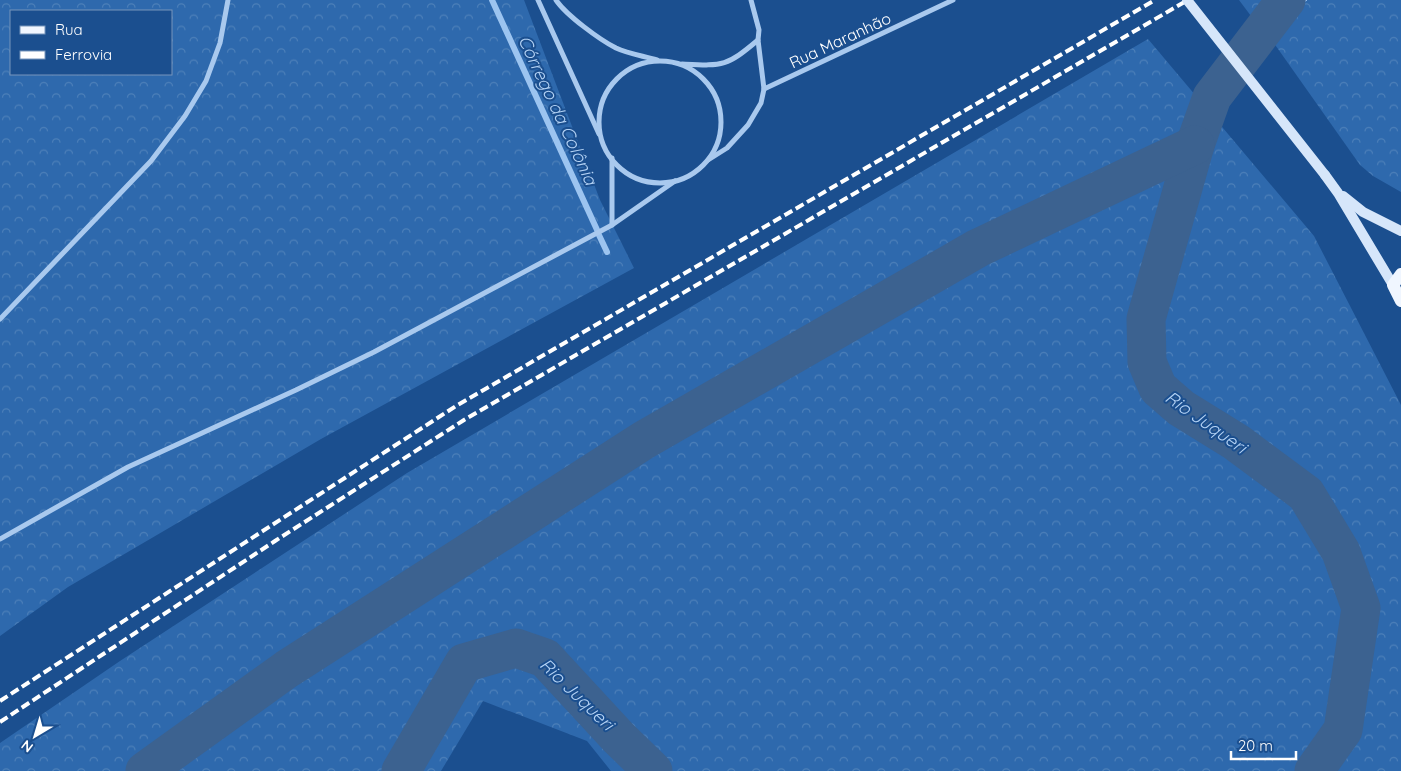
<svg xmlns="http://www.w3.org/2000/svg" width="1401" height="771" font-family="Quicksand,sans-serif">
<style>
.forest{fill:url(#forest-crowns);fill-rule:evenodd}
.water{fill:url(#water-ripples);stroke:#9cc4f0}
.lines{fill:none;stroke-linecap:round;stroke-linejoin:round}
.stream{stroke:#9cc4f0;stroke-width:6}
.river{stroke:#3c6290;stroke-width:39}
.street{stroke:#a9c9ee;stroke-width:5}
.secondary{stroke:#d6e6fa;stroke-width:10}
.primary{stroke:#f0f6ff;stroke-width:12}
.rail{stroke:#fff;stroke-width:4;stroke-dasharray:9 4;stroke-linecap:butt}
.secondary-bridge{stroke:#d6e6fa;stroke-width:10}
.labels{text-anchor:middle;dominant-baseline:central;stroke-width:4;stroke-linejoin:round;paint-order:stroke}
.street-label{font-size:16px;fill:#fff;stroke:#1b4f8f}
.water-label{font-size:18px;font-style:italic;fill:#b5d3f5;stroke:#1b4f8f}
</style>
<defs>
<pattern id="forest-crowns" width="20" height="18" patternUnits="userSpaceOnUse" patternTransform="scale(1.25)"><rect width="20" height="18" fill="#2e69ad"/><path d="M2 6a3 3 0 1 1 6 0M12 15a3 3 0 1 1 6 0" fill="none" stroke="#4d80b9"/></pattern>
<pattern id="water-ripples" width="26" height="14" patternUnits="userSpaceOnUse" patternTransform="scale(1.25)"><rect width="26" height="14" fill="#3c6290"/><path d="M2 4q2-2 4 0t4 0M15 11q2-2 4 0t4 0" fill="none" stroke="#597aa1"/></pattern>
</defs>
<rect width="100%" height="100%" fill="#1b4f8f"/>
<g class="forest">
<path d="M0 0H524L600 200 634 268 321 439 68 587 0 636ZM11 11H171V74H11Z"/>
<path d="M1239 0H1270L1251 16Z"/>
<path d="M1307 0H1401V192L1373 176 1360 165 1271 39 1291 11Z"/>
<path d="M1148 39 1314 236 1401 405V771H611L587 741 483 701 441 771H0V743L120 661 407 473Z"/>
</g>
<path class="water" d="M1270 0H1307L1291 11 1271 39 1251 16Z"/>
<g class="lines">
<g class="stream">
<path d="M492 0 598 232"/>
<path d="M598 233 607 252"/>
</g>
<g class="river">
<path d="M1286 0 1212 97 1195 145 1146 319 1147 362 1158 388 1181 408 1236 442 1306 494 1341 552 1361 608 1343 730 1314 771"/>
<path d="M145 771 287 669 644 440 978 248 1195 145"/>
<path d="M401 771 464 663 516 648 545 658 619 738 653 771"/>
</g>
<g class="street">
<path d="M538 0 599 134"/>
<path d="M556 0C566 15 600 40 616 48 629 54 644 56 657 60"/>
<circle cx="660" cy="122" r="61"/>
<path d="M682 64C723 66 726 67 758 40"/>
<path d="M764 89 953 0"/>
<path d="M708 160 727 148 748 125 761 103 764 89 758 40 759 30 751 0"/>
<path d="M612 225V158"/>
<path d="M0 319 151 161 185 116 206 81 220 43 228 0"/>
<path d="M0 539 128 467 296 390 374 352 612 225 675 181"/>
</g>
<g class="secondary">
<path d="M1325 175 1338 193 1393 285"/>
<path d="M1343 196 1363 212 1401 231"/>
</g>
<path class="primary" d="M1401 274 1393 285 1401 301"/>
<g class="rail">
<path d="M0 701 456 406 1155 0"/>
<path d="M0 722 275 541 464 420 1188 0"/>
</g>
<path class="secondary-bridge" d="M1187 0 1325 175"/>
</g>
<g class="labels">
<g class="street-label">
<text transform="translate(840 40) rotate(-25)">Rua Maranhão</text>
</g>
<g class="water-label">
<text transform="translate(558 110) rotate(65)">Córrego da Colônia</text>
<text transform="translate(1206 422) rotate(35)">Rio Juqueri</text>
<text transform="translate(577 694) rotate(44)">Rio Juqueri</text>
</g>
</g>
<rect x="10" y="10" width="162" height="65" fill="#1b4f8f" stroke="#7695bc"/>
<rect x="20" y="26" width="25" height="8" fill="#f0f6ff" stroke="#7695bc"/>
<text x="55" y="35" font-size="15" fill="#ffffff">Rua</text>
<rect x="20" y="51" width="25" height="8" fill="#ffffff" stroke="#7695bc"/>
<text x="55" y="60" font-size="15" fill="#ffffff">Ferrovia</text>
<g transform="translate(35 736) rotate(218)" stroke="#1b4f8f" stroke-width="4" paint-order="stroke">
<path d="M0-4L9 19L0 12L-9 19Z" fill="#ffffff"/>
<text y="-8" font-size="14" font-weight="bold" text-anchor="middle" fill="#ffffff">N</text>
</g>
<path d="M1231 751v8h65v-8" fill="none" stroke="#ffffff" stroke-width="2.5"/>
<text x="1238" y="751" font-size="15" fill="#ffffff" stroke="#1b4f8f" stroke-width="4" paint-order="stroke">20 m</text>
</svg>
